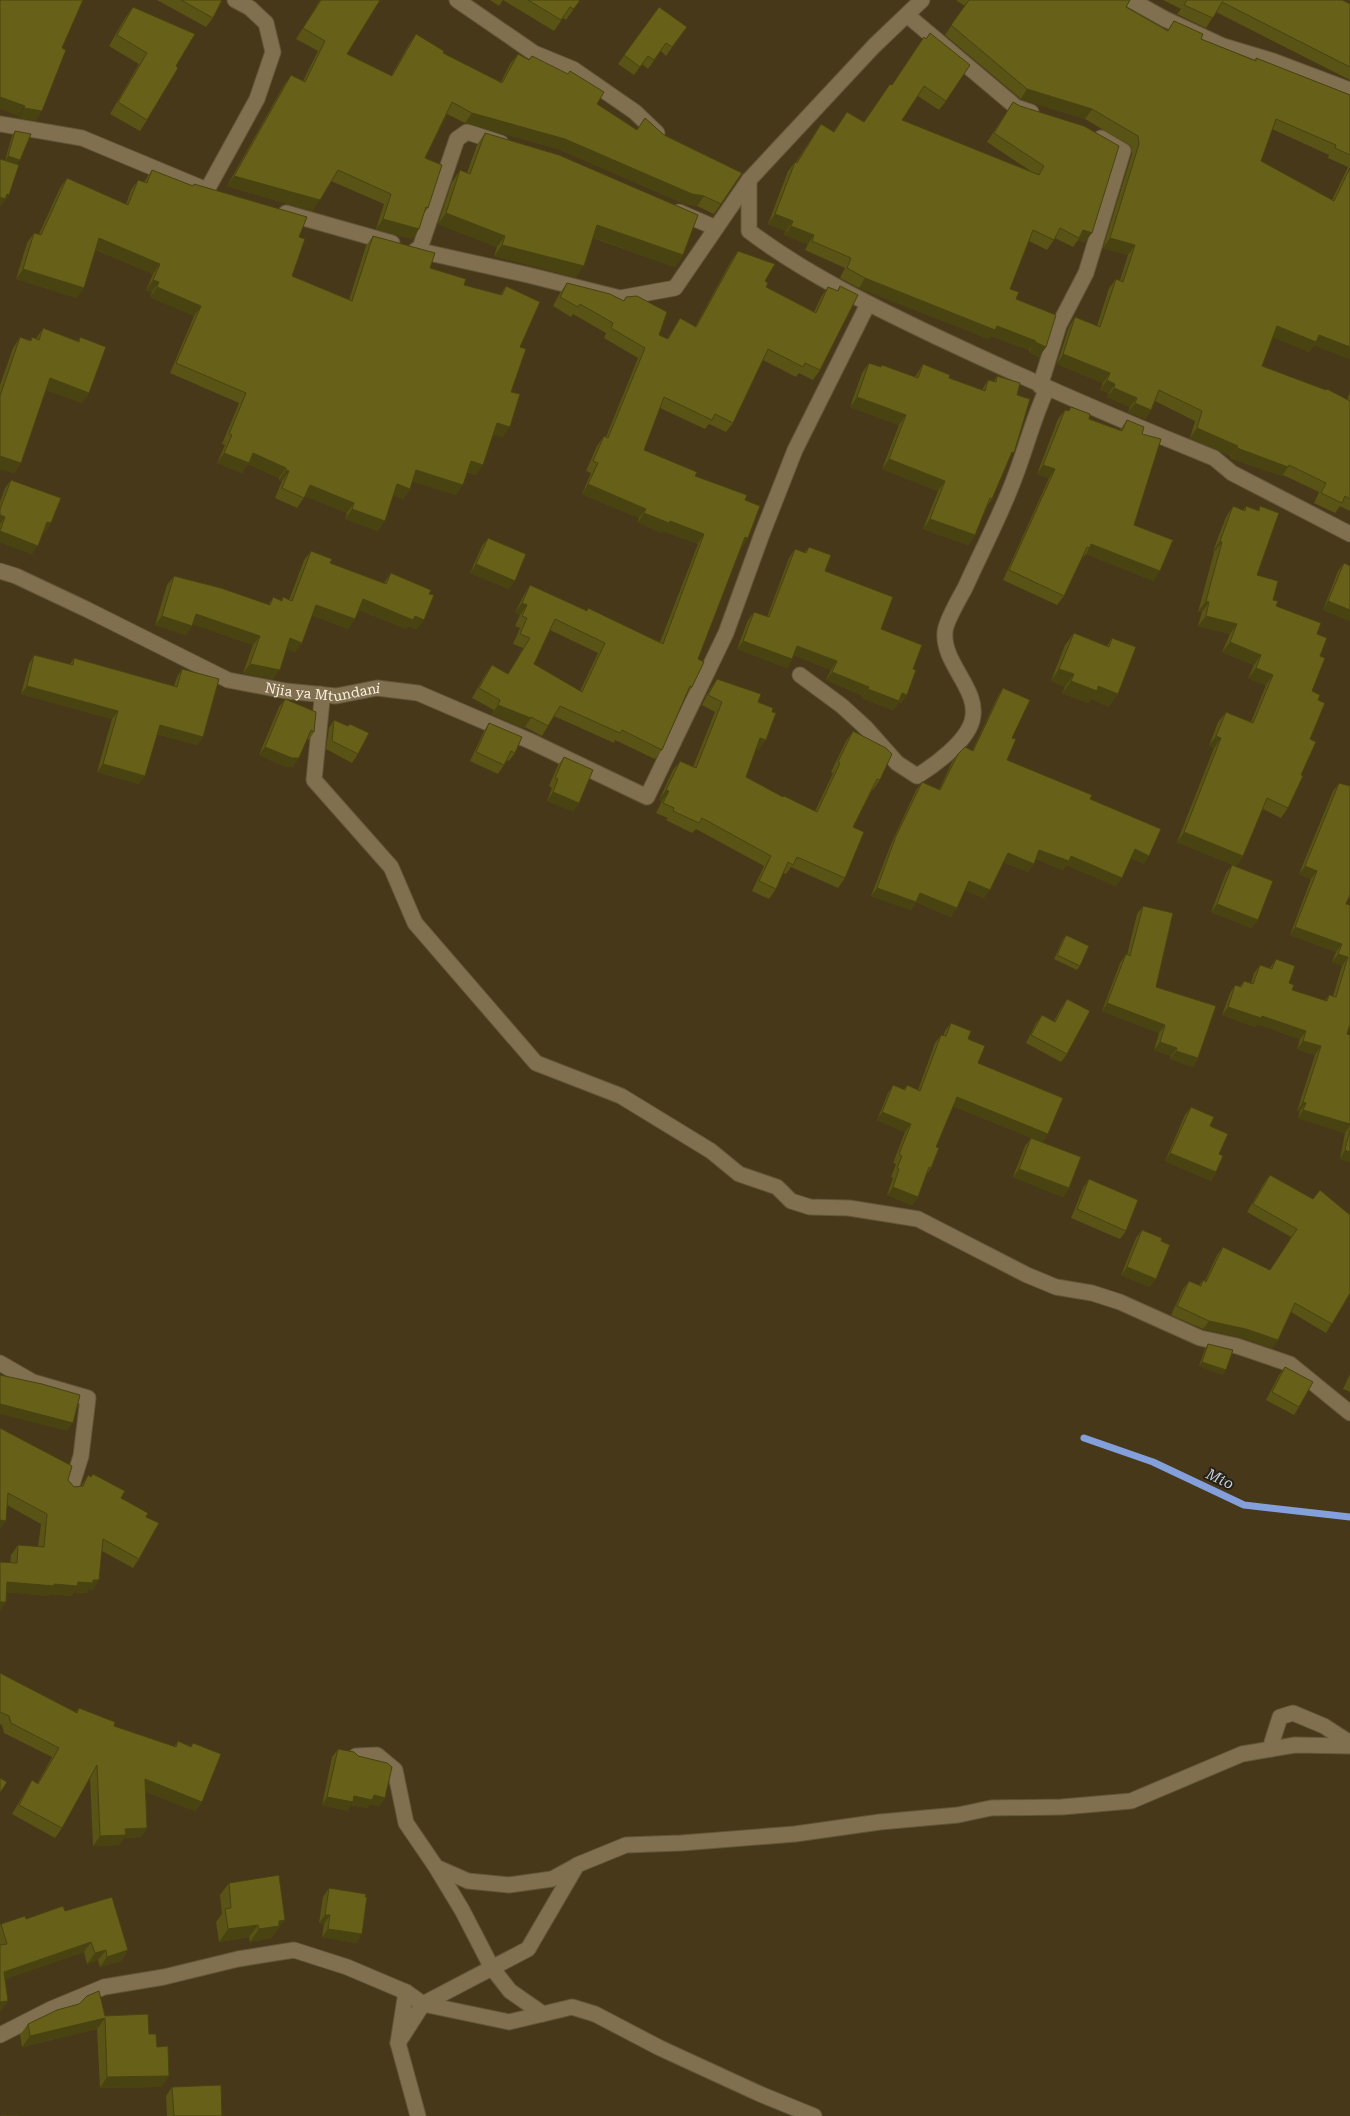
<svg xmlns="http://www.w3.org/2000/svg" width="1350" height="2116" font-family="'Roboto Serif',serif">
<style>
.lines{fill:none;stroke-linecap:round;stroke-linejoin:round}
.stream{stroke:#84a0dc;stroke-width:7}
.minor-casing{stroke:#62563a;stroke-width:17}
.minor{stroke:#817050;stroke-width:15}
.wall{fill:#595315;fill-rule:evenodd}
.shaded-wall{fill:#484311}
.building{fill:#676018;stroke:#484311;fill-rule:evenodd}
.labels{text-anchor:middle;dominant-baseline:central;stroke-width:4;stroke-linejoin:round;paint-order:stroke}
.street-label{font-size:14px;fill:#faf1df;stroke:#272113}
.water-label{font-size:15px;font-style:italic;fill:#c3cfe7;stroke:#272113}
</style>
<rect width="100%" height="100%" fill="#473819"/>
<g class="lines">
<path class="stream" d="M1084 1438 1153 1462 1244 1505 1350 1517"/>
<g class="minor-casing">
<g id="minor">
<path d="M457 0 534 53 573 69 635 112 657 133"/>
<path d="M1131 0 1165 19 1223 46 1273 61 1350 90"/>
<path d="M907 15 1016 107 1031 112"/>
<path d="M0 124 82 138 202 188"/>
<path d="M749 180V231C804 273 874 307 937 337 1028 380 1120 420 1214 458L1232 473 1350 534"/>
<path d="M207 190 257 99 273 52 266 23 250 8 235 0"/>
<path d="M679 212 716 228"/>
<path d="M286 213 392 243"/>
<path d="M416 250 528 275 620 298 675 288 749 180 874 46 922 0"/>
<path d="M419 251 457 139 467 132 501 143"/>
<path d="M1040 386 1059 325 1086 273 1123 151 1101 138"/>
<path id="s1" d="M0 571 16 576 86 609 228 680 286 691 336 696 377 688 418 693 530 741 647 797 726 633 762 534 795 450 868 304"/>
<path d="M800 675 842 706 865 727 897 763 917 776C935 765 966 742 972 721 981 690 942 664 945 632 945 623 960 597 965 588 982 550 1002 513 1016 474 1027 445 1034 416 1047 389"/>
<path d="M320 694 322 700 314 780 391 867 415 923 536 1063 621 1096 711 1151 739 1174 777 1187 791 1201 810 1207 849 1208 918 1219 1027 1275 1056 1287 1092 1293 1120 1302 1200 1338 1237 1346 1290 1364 1350 1413"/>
<path d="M0 1363 33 1382 88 1398 81 1456 71 1488"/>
<path d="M1272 1749V1742L1280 1717 1293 1713 1324 1726 1350 1743"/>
<path d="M356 1756 377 1755 395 1770 406 1823 436 1867 462 1910 492 1968 510 1991 543 2014"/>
<path d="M436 1867 468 1881 509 1885 552 1879 576 1866"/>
<path d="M406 1992 398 2043 418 2116"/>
<path d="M0 2035 51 2009 104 1987 164 1977 238 1959 294 1950 347 1967 406 1992 423 2004 509 2022 572 2007 595 2014 660 2048 760 2094 814 2116"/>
<path d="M398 2043 423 2004 528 1949 577 1865 626 1845 681 1843 795 1834 880 1822 958 1815 991 1808 1062 1807 1131 1801 1242 1754 1295 1745 1350 1746"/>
</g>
</g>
<use href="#minor" class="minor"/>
</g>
<g class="wall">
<path d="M157 0H222L213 18 206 27Z"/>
<path d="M320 0H380L347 54 391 76 409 44 416 34 443 53 501 82 510 64 518 54 529 59 532 56 597 104 637 130 645 118 664 135 742 173 714 214 697 206 685 204 558 149 465 123 447 114 425 158 428 208 424 213 419 229 412 239 376 229 384 204 331 181 312 211 227 186 284 85 291 75 303 81 318 51 296 39Z"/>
<path d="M490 0H580L566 20 563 18 554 31 503 0 499 6Z"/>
<path d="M957 0H1130L1126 7 1167 31 1174 21 1201 39 1255 60 1256 58 1350 95V359L1314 345 1309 352 1273 337 1262 366 1347 400 1350 392V511L1340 506 1335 513 1314 503 1319 492 1283 475 1282 476 1230 458 1231 456 1190 438 1195 421 1155 401 1151 410 1145 419 1128 412 1130 407 1107 397 1109 393 1100 390 1103 383 1057 364 1069 327 1075 317 1097 326 1109 288 1116 279 1120 280 1128 255 1103 248 1132 154 1131 146 1085 119 1021 99 945 35 965 6 957 1ZM1272 129 1329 155 1328 158 1348 167 1332 200 1261 161Z"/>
<path d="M1163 0H1342L1350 4V80L1216 12 1206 28 1177 14 1181 9Z"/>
<path d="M133 7 176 66 147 120 140 131 110 114 139 64 109 46 125 18Z"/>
<path d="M659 7 687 27 666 56 661 51 648 69 642 64 634 75 618 64Z"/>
<path d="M917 47 946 101 939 110 918 96 902 120 1032 172 987 142 1013 102 1085 242 1078 240 1073 247 1055 238 1047 250 1029 241 1010 289 1016 299 1046 347 1039 357 1029 352V350L991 336 989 339 859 288 840 278 845 268 805 250 808 244 784 235 786 231 768 224 788 171 795 162H796L821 124 833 132 847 112 864 122 892 85Z"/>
<path d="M15 131 20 160 17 164 3 204H2L0 206V159L15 163 5 160 12 136Z"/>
<path d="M485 133 683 255 675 267 593 238 576 277 494 256 497 247 438 224 452 182 460 170 467 173 477 145Z"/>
<path d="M152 170 299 237 292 276 349 300 366 246 373 236 430 268 464 285 500 295 506 286 520 347 503 437 493 434 476 475 467 472 456 495 412 481 410 489 403 499 393 495 378 531 345 519 347 513 305 496 297 508 275 498 282 481 279 480V478L248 464 242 473 217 463 225 445 222 444 239 403 170 373 194 316 150 297 152 292 146 290 153 274 96 250 77 298 16 279 27 243 34 233 39 234 60 188 67 178 126 204 131 190 138 180 144 182Z"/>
<path d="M738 251 765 281 766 287 814 312 821 297 828 287 837 291 840 286 820 370 813 380 799 373 796 377 763 360 733 423 726 432 709 424 705 429 660 408 644 450 745 500 748 538 741 548V547L698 659 692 687 685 697 662 750 655 759 615 740 614 743 554 716 542 736 525 727 524 728 492 714 494 710 472 698 485 675 492 665 508 674 523 648 513 644 520 628 515 626 520 615 515 612 524 595 530 585 574 605 660 642 698 544 663 531 662 533 638 522 639 518 582 494 591 473 586 471 597 446 604 436 606 437 638 358 604 338 606 333 573 314 571 317 553 306 560 293 567 283 624 301 626 297 659 335 667 339 680 318 695 327 731 261ZM550 630 598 653 580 691 534 664Z"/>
<path d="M43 328 78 341 80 337 89 393 82 403 46 390 21 463 14 473 0 469V385L13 348 20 337 29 341 32 337 36 339Z"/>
<path d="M869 363 880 367 882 365 915 377 923 364 949 378 982 390 988 380 994 381 997 376 1017 395 1008 462 992 499 987 506 975 535 968 545 923 529 938 491 882 469 899 425 850 407 862 373Z"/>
<path d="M1071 407 1089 419 1120 430 1127 420 1142 434 1134 525 1154 581 1086 554 1083 557 1064 596 1057 605 1003 580 1049 478 1037 474 1058 419 1065 410 1068 411Z"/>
<path d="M11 480 51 523 45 532 44 531 32 554 0 542V502L5 488Z"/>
<path d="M1233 506 1243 510 1246 506 1258 510 1260 506 1257 575 1276 606 1317 634 1320 656 1312 691 1318 700 1310 739 1288 808 1281 818 1263 809 1243 856 1236 866 1177 842 1214 748 1209 746 1218 722 1226 712 1251 722 1266 685 1248 678 1254 665 1222 652 1230 634 1198 626 1202 612H1198L1214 552 1213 551 1226 517Z"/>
<path d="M488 538 509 589 470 573 482 546Z"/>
<path d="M809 547 825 571 881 629 913 669 907 695 901 703 899 702 893 710 862 698 863 696 826 680 831 670 794 655 787 668 737 649 748 620 754 612 767 617 789 558 795 549 804 553Z"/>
<path d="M311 551 330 563 384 583 391 573 417 629 408 626 406 629 359 610 348 629 312 615 302 643 295 652 287 649 273 679 243 673 253 645 193 624 186 635 155 625 167 585 174 576 268 605 273 597 281 600 283 597 289 600 304 560Z"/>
<path d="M1344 563 1350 621 1323 610 1338 571Z"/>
<path d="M1074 633 1107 646 1112 638 1109 707 1091 699 1088 703 1062 693 1065 687 1051 681 1065 645Z"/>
<path d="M34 655 70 664 74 658 174 686 177 677 182 669 203 737 197 745 157 734 139 784 97 772 112 719 21 694 29 664Z"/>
<path d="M717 679 758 702 759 750 756 749 746 777 783 797 815 811 833 773 831 772 846 741 853 731 880 780 873 790H872L853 827 845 878 838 888 791 867 786 874 783 873 776 889 769 899 752 891 764 866 696 829 692 833 666 820 668 818 656 813 662 801 659 800 673 770 680 761 693 767 715 712 702 705 710 689Z"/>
<path d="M1003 688 1012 738 1007 760 1090 799 1144 864 1131 858 1116 886 1066 865 1063 870 1036 859 1028 872 1003 862 984 898 965 890 951 917 916 902 911 910 871 896 891 844 916 790 922 782 939 790 952 762 958 754 972 751 998 696Z"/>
<path d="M285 699 314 732 309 740 307 739 293 767H286L259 755 279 707Z"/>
<path d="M334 720 358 754 352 763 326 749 329 728Z"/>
<path d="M489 723 515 753 509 761 507 760 504 765 498 774 470 761 484 731Z"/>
<path d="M564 757 579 803 573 811 547 801 552 788 549 786 558 765Z"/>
<path d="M1339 783 1346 904 1350 905 1347 1034 1350 1035V1162L1340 1159 1345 1133 1298 1118 1300 1111H1297L1315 1055 1297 1049 1300 1039 1257 1024 1255 1027 1222 1015 1230 993 1235 985 1240 986 1244 981 1251 983 1254 973 1260 965 1270 968 1276 959 1289 983 1292 990 1325 1001 1329 995 1333 996 1342 966 1332 962 1336 952 1290 935 1311 879 1299 874 1333 791Z"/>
<path d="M1232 865 1252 928 1211 912 1226 873Z"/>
<path d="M1143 906 1156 987 1198 1058 1193 1067 1170 1059 1171 1056 1154 1050 1159 1033 1102 1011 1120 963 1126 954 1127 955 1137 914Z"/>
<path d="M1066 935 1080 966 1077 970 1054 959 1063 939Z"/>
<path d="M1067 999V1054L1061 1062 1026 1043 1036 1023 1042 1015 1054 1021 1061 1008Z"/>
<path d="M951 1023 968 1039 978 1063 1048 1134 1042 1142 953 1106 936 1147 931 1168 925 1176 918 1197 912 1205 887 1195 893 1178 891 1177 896 1164 893 1163 905 1132 877 1120 888 1093 893 1085 904 1089 907 1085 918 1090 935 1043 941 1035 943 1036 945 1031Z"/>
<path d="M1191 1107 1210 1126 1219 1154 1216 1172 1211 1181 1165 1161 1185 1115Z"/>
<path d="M1031 1138 1069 1188 1063 1197 1013 1177 1025 1146Z"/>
<path d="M1270 1175 1313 1199 1350 1215V1294L1326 1333 1291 1312 1278 1340 1272 1348 1240 1337 1203 1329 1171 1315 1183 1289 1189 1281 1199 1285 1203 1280 1205 1281 1217 1255 1223 1247 1270 1270 1291 1237 1247 1212 1264 1183Z"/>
<path d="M1089 1179 1126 1231 1120 1239 1071 1218 1083 1188Z"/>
<path d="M1142 1230 1150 1287 1121 1275 1136 1238Z"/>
<path d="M1208 1344 1223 1375 1199 1366 1205 1349Z"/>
<path d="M1285 1367 1299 1407 1294 1415 1266 1400 1279 1375Z"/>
<path d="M1350 1374V1392L1343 1389Z"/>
<path d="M0 1428 68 1480 74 1487 81 1486 88 1475 146 1517 139 1559 133 1568 102 1551 93 1590 88 1589 86 1593 74 1592 71 1596 49 1594 48 1596 7 1592 11 1555 18 1545 38 1547 41 1524 7 1505Z"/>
<path d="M0 1673 76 1712 79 1708 114 1726 174 1747 178 1741 191 1746 193 1743 202 1802 195 1811 146 1792 147 1828 141 1837 124 1838 119 1845 93 1846 90 1777 62 1828 55 1838 12 1814 26 1790 32 1780 37 1784 52 1757 4 1733 2 1725 0 1724Z"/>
<path d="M338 1749 385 1798 379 1806 370 1804 367 1808 351 1805 347 1811 322 1805 332 1757Z"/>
<path d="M229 1883 276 1932H275L271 1938 250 1942 249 1937 219 1942 216 1922 222 1914 220 1895Z"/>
<path d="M329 1888 362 1934 356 1943 322 1937 324 1924 319 1923 323 1897Z"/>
<path d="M65 1911 128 1950 121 1961 100 1967 98 1960 87 1964 84 1952 5 1979 8 2001 0 2011V1925L1 1924 26 1919Z"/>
<path d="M105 2016 149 2034 157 2047 162 2087 100 2088 97 2029 22 2047 20 2035 28 2024Z"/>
<path d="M172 2087 222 2116H167L166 2096Z"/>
</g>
<g class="shaded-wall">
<path d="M1027 89 1092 109 1085 119 1021 99Z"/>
<path d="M0 97 25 106 18 116 0 109Z"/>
<path d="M24 108 42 111 36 121 18 118Z"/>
<path d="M472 113 565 139 704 196 697 206 685 204 558 149 465 123Z"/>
<path d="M8 156 20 160 17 164 5 160Z"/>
<path d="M234 176 320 200 312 211 227 186Z"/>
<path d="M7 194 9 195 3 204H2L0 206V197Z"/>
<path d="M446 213 505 236 497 247 438 224Z"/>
<path d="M775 214 793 221 786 231 768 224Z"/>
<path d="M383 219 419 229 412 239 376 229Z"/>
<path d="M597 225 683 255 675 267 589 236Z"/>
<path d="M791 226 814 235 808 244 784 235Z"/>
<path d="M1083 230 1092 233 1085 242 1078 240Z"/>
<path d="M99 238 160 264 153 274 92 248Z"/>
<path d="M1110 238 1135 245 1128 255 1103 248Z"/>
<path d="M502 245 584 266 576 277 494 256Z"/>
<path d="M23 269 84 288 77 298 16 279Z"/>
<path d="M865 278 997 326 1036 341 1029 350 991 336 989 339 859 288Z"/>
<path d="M153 280 159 282 152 292 146 290Z"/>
<path d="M157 287 201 306 194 316 150 297Z"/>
<path d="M1277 326 1319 335 1350 347V359L1314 345 1309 352 1270 336Z"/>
<path d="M1035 342 1046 347 1039 357 1029 352Z"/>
<path d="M1063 354 1110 373 1103 383 1057 364Z"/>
<path d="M50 378 89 393 82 403 43 389Z"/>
<path d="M1107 380 1115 384 1109 393 1100 390Z"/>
<path d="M1114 388 1137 398 1130 407 1107 397Z"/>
<path d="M857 397 906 415 899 425 850 407Z"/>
<path d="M1135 403 1151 410 1145 419 1128 412Z"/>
<path d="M497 423 510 427 503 437 490 433Z"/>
<path d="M1197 428 1238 446 1231 456 1190 438Z"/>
<path d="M1237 448 1288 467 1282 476 1230 458Z"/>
<path d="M224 453H253L286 468 279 478 248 464 242 473 217 463Z"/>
<path d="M0 456 21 463 14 473 0 469Z"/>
<path d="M889 459 945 481 938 491 882 469Z"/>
<path d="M471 461 483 465 476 475 464 471Z"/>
<path d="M1043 465 1055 469 1049 478 1037 474Z"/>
<path d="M286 470 289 471 282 481 279 480Z"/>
<path d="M416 470 463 485 456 495 409 480Z"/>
<path d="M397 484 410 489 403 499 390 494Z"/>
<path d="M588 484 646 509 639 518 582 494Z"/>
<path d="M310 485 354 503 347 513 303 495Z"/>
<path d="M352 509 385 521 378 531 345 519Z"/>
<path d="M644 513 670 521 704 534 698 544 663 531 662 533 638 522Z"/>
<path d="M0 515 5 517 0 524Z"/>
<path d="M930 519 975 535 968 545 923 529Z"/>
<path d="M47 522 51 523 45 532 41 530Z"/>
<path d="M0 531 38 546 32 554 0 542Z"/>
<path d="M745 537 748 538 741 548 738 546Z"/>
<path d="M1220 541 1222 542 1214 552 1213 551Z"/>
<path d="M1091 544 1160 571 1154 581 1086 554Z"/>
<path d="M476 564 515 581 509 589 470 573Z"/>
<path d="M363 599 415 616 424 620 417 629 408 626 406 629 356 609Z"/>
<path d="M1206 601 1209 602 1202 612H1198Z"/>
<path d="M1328 601 1350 610V621L1323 610Z"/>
<path d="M522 603 527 605 520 615 515 612Z"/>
<path d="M316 605 355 619 348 629 310 614Z"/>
<path d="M196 614 260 636 253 645 189 623Z"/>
<path d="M162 616 192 626 186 635 155 625Z"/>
<path d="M1206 616 1237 624 1230 634 1198 626Z"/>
<path d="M290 638 302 643 295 652 284 648Z"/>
<path d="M743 641 792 659 787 668 737 649Z"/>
<path d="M1230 642 1261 655 1254 665 1222 652Z"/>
<path d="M797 646 837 661 831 670 792 654Z"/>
<path d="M250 664 280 670 273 679 243 673Z"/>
<path d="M1256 668 1273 675 1266 685 1248 678Z"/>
<path d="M1059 669 1074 674 1065 687 1051 681Z"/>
<path d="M832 672 869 687 863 696 826 680Z"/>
<path d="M1071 681 1098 686 1118 694 1109 707 1091 699 1088 703 1062 693Z"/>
<path d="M27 686 118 711 112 719 21 694Z"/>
<path d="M868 689 902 693 907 695 901 703 899 702 893 710 862 698Z"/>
<path d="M498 705 531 718 524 728 492 714Z"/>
<path d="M160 725 203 737 197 745 154 733Z"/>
<path d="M1216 736 1221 738 1214 748 1209 746Z"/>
<path d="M760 738 766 740 759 750 753 748Z"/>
<path d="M265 747 299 758 293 767H286L259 755Z"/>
<path d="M103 764 145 776 139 784 97 772Z"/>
<path d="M666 790 669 791 662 801 659 800Z"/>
<path d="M553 792 579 803 573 811 547 801Z"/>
<path d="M1184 832 1243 856 1236 866 1177 842Z"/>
<path d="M1135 849 1149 856 1144 864 1129 858Z"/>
<path d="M1039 850 1071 856 1122 878 1116 886 1066 865 1063 870 1034 858Z"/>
<path d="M1008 853 1034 864 1028 872 1002 862Z"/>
<path d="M1305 866 1317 871 1311 879 1299 874Z"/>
<path d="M969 881 990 890 984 898 963 889Z"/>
<path d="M877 888 916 902 911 910 871 896Z"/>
<path d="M920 893 957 908 951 917 914 901Z"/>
<path d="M1217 904 1258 920 1252 928 1211 912Z"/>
<path d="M1295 927 1342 944 1336 952 1290 935Z"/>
<path d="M1338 954 1348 957 1342 966 1332 962Z"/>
<path d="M1107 1003 1165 1025 1159 1033 1102 1011Z"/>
<path d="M1228 1007 1262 1016 1306 1031 1300 1039 1257 1024 1255 1027 1222 1015Z"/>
<path d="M1303 1041 1321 1046 1315 1055 1297 1049Z"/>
<path d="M1160 1042 1177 1048 1171 1056 1154 1050Z"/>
<path d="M1176 1051 1198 1058 1193 1067 1170 1059Z"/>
<path d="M957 1097 1048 1134 1042 1142 951 1105Z"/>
<path d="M1303 1102 1306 1103 1300 1111H1297Z"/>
<path d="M1303 1110 1350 1124V1126L1345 1133 1298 1118Z"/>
<path d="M882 1112 911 1124 905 1132 877 1120Z"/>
<path d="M1345 1150 1350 1152V1162L1340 1159Z"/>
<path d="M1170 1153 1216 1172 1211 1181 1165 1161Z"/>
<path d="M1019 1169 1069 1188 1063 1197 1013 1177Z"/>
<path d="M893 1187 918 1197 912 1205 887 1195Z"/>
<path d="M1127 1267 1156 1279 1150 1287 1121 1275Z"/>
<path d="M1209 1321 1246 1329 1278 1340 1272 1348 1240 1337 1203 1329Z"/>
<path d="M1202 1362 1226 1370 1223 1375 1199 1366Z"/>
<path d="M0 1404 73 1423 67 1431 0 1414Z"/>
<path d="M0 1520 6 1521 0 1529Z"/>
<path d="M93 1580H99L93 1590 88 1589 86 1593 74 1592 71 1596 49 1594 48 1596 1 1592 7 1582 54 1584Z"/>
<path d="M0 1602H6L0 1611Z"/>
<path d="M145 1779 202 1802 195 1811 138 1789Z"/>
<path d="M374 1795 385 1798 379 1806 370 1804 367 1808 351 1805 347 1811 322 1805 327 1797Z"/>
<path d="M147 1828 141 1837 124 1838 119 1845 93 1846 100 1836 125 1829Z"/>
<path d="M325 1915H330L324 1924 319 1923Z"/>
<path d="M285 1920 276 1932H275L271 1938 250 1942 259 1929 279 1921Z"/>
<path d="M258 1925 249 1937 219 1942 228 1929Z"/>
<path d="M328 1929 362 1934 356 1943 322 1937Z"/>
<path d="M91 1942 84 1952 0 1981 4 1972Z"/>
<path d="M106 1950 98 1960 87 1964 95 1953Z"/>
<path d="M128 1950 121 1961 100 1967 107 1957Z"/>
<path d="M8 2001 1 2011H0V2002Z"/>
<path d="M105 2018 97 2029 22 2047 30 2036Z"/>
<path d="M169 2076 162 2087 100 2088 107 2077Z"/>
</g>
<g class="building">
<path d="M0 0H83L62 48 66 50 42 111 24 108 25 106 0 97Z"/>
<path d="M181 0H222L213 18Z"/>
<path d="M321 0H380L347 54 392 76 416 34 444 51 443 53 502 83 518 54 529 60 532 56 568 74 570 71 604 92 597 104 637 130 645 118 664 135 742 173 721 204 704 196 692 194 565 139 472 113 452 102 425 158 442 165 428 208 426 207 419 229 383 219 391 194 338 170 320 200 234 176 291 75 305 82 325 41 303 28Z"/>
<path d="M528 0H580L574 9 570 7 561 20Z"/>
<path d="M969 0H1130L1126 7 1168 31 1174 21 1203 34 1201 39 1256 61V58L1350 95V155L1335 148 1336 145 1276 119 1261 161 1334 201 1350 168V347L1319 335 1316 342 1277 326 1262 366 1326 390 1327 389 1350 401V499L1345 496 1342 503 1321 493 1326 483 1289 465 1288 467 1237 448 1238 446 1197 428 1202 411 1159 390 1151 410 1135 403 1137 398 1114 388 1115 384 1107 380 1110 373 1063 354 1075 317 1100 327 1116 279 1123 282 1135 245 1110 238 1139 144 1138 136 1092 109 1027 89 951 25Z"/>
<path d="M1187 0H1342L1350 4V67L1222 2 1213 18 1184 5Z"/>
<path d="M133 7 195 34 176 66 178 68 147 120 118 102 147 53 117 35Z"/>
<path d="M659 7 687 27 672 47 666 43 654 60 648 56 640 67 624 55Z"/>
<path d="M930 33 970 65 946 101 924 86 902 120 1039 175 1044 166 994 133 1013 102 1020 106 1084 126 1119 146 1092 233 1083 230 1079 238 1060 228 1054 240 1033 230 1010 289 1019 292 1016 299 1056 315 1046 347 1035 342 1036 341 997 326 995 330 865 278 847 268 851 258 812 241 814 235 791 226 793 221 775 214 795 162 797 163 821 124 834 132 847 112 864 122 890 84 892 85 924 37 926 39Z"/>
<path d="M15 131 31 134 20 160 8 156Z"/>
<path d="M485 133 559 155 698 215 683 255 597 225 584 266 502 245 505 236 446 213 460 170 470 174Z"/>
<path d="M0 159 19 165 9 195 7 194 5 199 0 197Z"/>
<path d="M152 170 193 186 194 184 307 217 299 237 305 239 292 276 352 301 373 236 435 253 430 268 466 279 464 285 502 295 506 286 540 302 520 347 526 349 511 392 520 394 510 427 497 423 483 465 471 461 463 485 416 470 410 489 397 484 385 521 352 509 354 503 310 485 304 498 282 488 289 471 286 470V468L253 453 249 463 224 453 232 435 229 434 246 393 176 363 201 306 157 287 159 282 153 280 160 264 99 238 84 288 23 269 34 233 41 235 67 178 128 205 138 180 147 183Z"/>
<path d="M738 251 775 264 765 281 768 283 766 287 816 313 828 287 838 291 840 286 858 295 820 370 805 363 803 367 768 349 733 423 715 414 712 420 664 397 644 450 697 472 695 476 747 495 745 500 760 506 748 538 745 537 698 659 704 662 692 687 690 686 662 750 622 730 620 733 560 706 548 726 531 717V718L498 705 500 700 479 688 492 665 508 674 530 638 520 634 527 618 522 616 527 605 522 603 530 585 574 605 587 611 588 608 663 644 704 534 670 521 669 523 644 513 646 509 588 484 598 463 593 461 604 436 608 438 645 348 611 328 613 323 580 304 578 307 560 297 567 283 610 294 624 301 626 297 637 296 667 312 659 335 668 339 680 318 696 327ZM555 619 605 643 582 692 534 664Z"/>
<path d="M43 328 79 342 80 337 106 347 89 393 50 378 21 463 0 456V396L20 337 31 341 32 337 39 340Z"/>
<path d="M869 363 881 367 882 365 918 378 923 364 950 375 949 378 985 391 988 380 996 382 997 376 1020 383 1017 395 1030 399 1014 453 1012 452 992 499 990 498 975 535 930 519 945 481 889 459 906 415 857 397Z"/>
<path d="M1071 407 1090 414 1089 419 1122 431 1127 420 1144 427 1142 434 1161 439 1134 525 1173 540 1160 571 1091 544 1090 548 1087 547 1064 596 1009 570 1055 469 1043 465 1065 410 1069 411Z"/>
<path d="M11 480 61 498 51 523 47 522 38 546 0 531 5 517 0 515V509Z"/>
<path d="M1233 506 1245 511 1246 506 1259 511 1260 506 1279 513 1257 575 1278 581 1273 600 1278 601 1276 606 1321 623 1317 634 1327 638 1320 656 1325 658 1312 691 1320 695 1318 700 1325 703 1310 739 1316 742 1301 775 1303 776 1288 808 1267 798 1243 856 1184 832 1221 738 1216 736 1226 712 1253 723 1273 675 1256 668 1261 655 1230 642 1237 624 1206 616 1209 602 1206 601 1222 542 1220 541Z"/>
<path d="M488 538 526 554 515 581 476 564Z"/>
<path d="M809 547 831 555 825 571 893 597 881 629 922 645 913 669 916 670 907 695 902 693 899 701 868 689 869 687 832 672 837 661 797 646 792 659 743 641 754 612 769 617 795 549 806 553Z"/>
<path d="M311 551 332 559 330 563 386 584 391 573 431 590 429 594 434 595 424 620 415 616 413 620 363 599 355 619 316 605 302 643 290 638 280 670 250 664 260 636 196 614 192 626 162 616 174 576 221 588 270 605 273 597 282 601 283 597 292 601Z"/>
<path d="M1344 563 1350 566V610L1328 601Z"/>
<path d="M1074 633 1109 647 1112 638 1136 647 1118 694 1098 686 1097 691 1071 681 1074 674 1059 669Z"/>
<path d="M34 655 73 665 74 658 177 687 182 669 219 679 203 737 160 725 145 776 103 764 118 711 27 686Z"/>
<path d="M717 679 761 694 758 702 773 708 772 712 776 713 766 740 760 738 746 777 783 797 784 796 817 812 840 763 838 762 853 731 886 748 892 754 880 780 877 779 853 827 864 832 845 878 797 857 793 865 788 862 776 889 759 881 771 856 702 818 699 823 673 811 674 808 663 803 669 791 666 790 680 761 696 768 722 702 708 695Z"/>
<path d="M1003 688 1030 700 1012 738 1016 739 1007 760 1092 795 1090 799 1161 829 1149 856 1135 849 1122 878 1071 856 1069 861 1039 850 1034 864 1008 853 990 890 969 881 957 908 920 893 916 902 877 888 896 836 922 782 940 790 958 754 965 747 973 751Z"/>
<path d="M285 699 316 712 314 732 311 730 299 758H292L265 747Z"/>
<path d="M334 720 348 726 350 724 369 733 358 754 332 741Z"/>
<path d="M489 723 522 737 515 753 511 751 504 765 476 752Z"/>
<path d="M564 757 593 770 579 803 553 792 558 779 555 778Z"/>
<path d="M1339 783 1350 786V895L1346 904 1350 905V1024L1347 1034 1350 1035V1124L1303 1110 1306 1103 1303 1102 1321 1046 1303 1041 1306 1031 1262 1016 1261 1018 1228 1007 1235 985 1241 987 1244 981 1253 984 1260 965 1272 969 1276 959 1295 966 1289 983 1294 985 1292 990 1327 1001 1329 995 1336 997 1348 957 1338 954 1342 944 1295 927 1317 871 1305 866Z"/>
<path d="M1232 865 1273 881 1258 920 1217 904Z"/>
<path d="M1143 906 1173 913 1156 987 1216 1006 1198 1058 1176 1051 1177 1048 1160 1042 1165 1025 1107 1003 1126 954 1130 956Z"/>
<path d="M1066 935 1089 946 1080 966 1057 955Z"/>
<path d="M1067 999 1090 1011 1067 1054 1031 1035 1042 1015 1055 1022Z"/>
<path d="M951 1023 971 1031 968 1039 985 1046 978 1063 1063 1098 1048 1134 957 1097 936 1147 939 1148 931 1168 929 1167 918 1197 893 1187 899 1169 897 1168 902 1156 899 1154 911 1124 882 1112 893 1085 905 1090 907 1085 920 1091 941 1035 946 1036Z"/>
<path d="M1191 1107 1214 1117 1210 1126 1228 1134 1219 1154 1223 1156 1216 1172 1170 1153Z"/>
<path d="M1350 1130V1152L1345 1150Z"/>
<path d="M1031 1138 1081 1157 1069 1188 1019 1169Z"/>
<path d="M1270 1175 1313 1199 1320 1190 1350 1215V1293L1332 1324 1295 1303 1278 1340 1246 1329 1209 1321 1177 1306 1189 1281 1201 1286 1203 1280 1206 1282 1223 1247 1270 1270 1297 1229 1253 1204Z"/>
<path d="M1089 1179 1138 1200 1126 1231 1077 1209Z"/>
<path d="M1142 1230 1162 1238 1161 1241 1170 1245 1156 1279 1127 1267Z"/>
<path d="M1208 1344 1233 1350 1226 1370 1202 1362Z"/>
<path d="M1285 1367 1313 1382 1299 1407 1272 1392Z"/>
<path d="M0 1375 42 1384 80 1395 73 1423 0 1404Z"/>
<path d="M0 1428 72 1466 68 1480 74 1487 83 1486 88 1475 91 1477 93 1474 125 1491 121 1498 148 1513 146 1517 159 1523 139 1559 103 1539 99 1580H93V1583L78 1582 77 1586 54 1584V1586L7 1582 6 1602H0V1562L17 1563 18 1545 44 1547 47 1514 8 1493 6 1521 0 1520Z"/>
<path d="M0 1673 77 1713 79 1708 115 1722 114 1726 176 1747 178 1741 191 1747 193 1743 221 1754 202 1802 145 1779 147 1828 125 1829 126 1835 100 1836 97 1765 62 1828 19 1805 32 1780 38 1784 59 1748 11 1723 9 1716 0 1712Z"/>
<path d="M338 1749 354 1752 358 1756 387 1763 392 1767 385 1798 374 1795 372 1800 354 1796 353 1802 327 1797Z"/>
<path d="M0 1778 7 1782 0 1793Z"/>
<path d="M279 1875 285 1920 279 1921V1926L259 1929 258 1925 228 1929 225 1909 231 1908 229 1883Z"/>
<path d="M329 1888 366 1894 365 1897H367L362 1934 328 1929 330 1915H325Z"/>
<path d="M112 1897 128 1950 107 1957 106 1950 95 1953 91 1942 4 1972 8 2001 0 2002V1945L7 1944 1 1924 25 1916 26 1919 63 1906 65 1911Z"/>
<path d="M99 1991 105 2016 148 2014 149 2034H156L157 2047 168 2046 169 2076 107 2077 105 2018 30 2036 28 2024 57 2010 79 2004 87 1996Z"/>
<path d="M221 2085 222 2116H174L172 2087Z"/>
<path d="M1 2115 20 2116H1Z"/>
</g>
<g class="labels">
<g class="street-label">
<text stroke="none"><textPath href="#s1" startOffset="349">Njia ya Mtundani</textPath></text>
</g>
<g class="water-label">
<text transform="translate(1220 1479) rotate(25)">Mto</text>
</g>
</g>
</svg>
